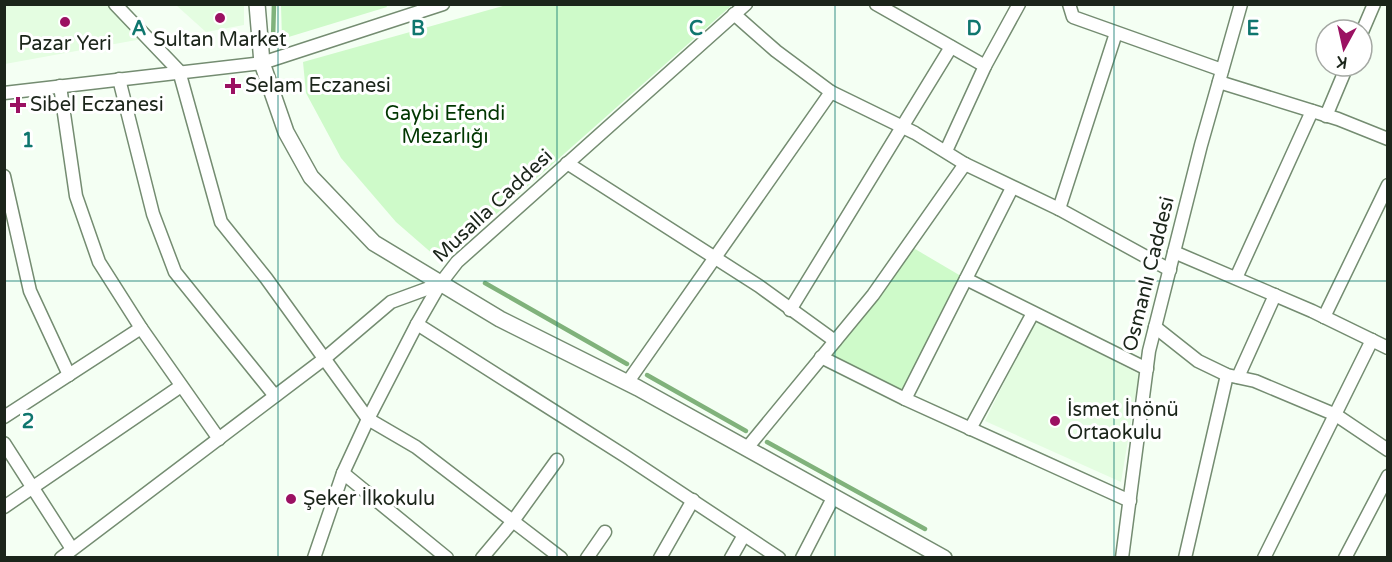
<svg xmlns="http://www.w3.org/2000/svg" width="1392" height="562" font-family="'Varela Round',sans-serif">
<style>
.built{fill:#e4fde1}
.green{fill:#cefac9}
.lines{fill:none;stroke-linecap:round;stroke-linejoin:round}
.stream{stroke:#80b27b;stroke-width:4.5}
.minor-casing{stroke:#748c71;stroke-width:15}
.tertiary-casing{stroke:#748c71;stroke-width:18}
.minor{stroke:#fff;stroke-width:12}
.tertiary{stroke:#fff;stroke-width:15}
.grid{fill:none;stroke:#0f766e;stroke-width:1.5;stroke-opacity:0.55}
.poi-dot{fill:#9b1162;stroke:#fff;stroke-width:2}
.labels{text-anchor:middle;dominant-baseline:central;stroke-width:6;stroke-linejoin:round;paint-order:stroke}
.poi-label{font-size:20px;fill:#1b251a;stroke:#fff;text-anchor:start}
.park-label{font-size:20px;fill:#003600;stroke:#fff}
.street-label{font-size:20px;fill:#1b251a;stroke:#fff}
.grid-label{font-size:20px;text-anchor:middle;font-weight:bold;fill:#0f766e;stroke:#fff;stroke-width:6;stroke-linejoin:round;paint-order:stroke}
</style>
<rect width="100%" height="100%" fill="#f4fff3"/>
<g class="built">
<path d="M5 5H110L142 39 5 64Z"/>
<path d="M176 5H244V25L206 32Z"/>
<path d="M1035 320 1139 374 1121 482 985 421Z"/>
</g>
<g class="green">
<path d="M510 4 732 5 442 262 396 222 341 158 306 93 303 62Z"/>
<path d="M386 5 387 7 282 39 281 5Z"/>
<path d="M910 246 966 279 903 394 821 357Z"/>
</g>
<g class="lines">
<g class="stream">
<path d="M273 39 274 4"/>
<path d="M485 283 627 364"/>
<path d="M647 375 746 431"/>
<path d="M767 442 925 529"/>
</g>
<g class="minor-casing">
<g id="minor">
<path d="M115 4 179 71 221 222 266 278 368 419 416 447 561 558"/>
<path d="M876 4 985 66"/>
<path d="M1069 4 1073 17 1222 70"/>
<path d="M734 14 776 51 831 92 915 133 965 164 1059 209 1170 270"/>
<path d="M1362 32 1374 4"/>
<path d="M119 79 153 214 175 272 275 396"/>
<path d="M1219 82 1338 119 1388 139"/>
<path d="M60 86 76 196 99 262 141 328 219 439"/>
<path d="M4 93 262 63 443 4"/>
<path d="M1326 116 1347 66"/>
<path d="M946 151 985 66 1019 4"/>
<path d="M567 163 759 286 835 341"/>
<path d="M4 176 30 291 69 375"/>
<path d="M1059 209 1116 33"/>
<path d="M1174 252 1312 311 1388 348"/>
<path d="M1236 278 1312 111"/>
<path d="M966 279 1147 369"/>
<path d="M790 310 951 47"/>
<path d="M1324 317 1388 185"/>
<path d="M417 324 625 456 779 558"/>
<path d="M1155 327 1198 361 1227 375 1255 381 1336 415 1388 450"/>
<path d="M821 357 905 399 1130 501"/>
<path d="M1238 377 1275 295"/>
<path d="M627 383 831 92"/>
<path d="M905 399 1012 188"/>
<path d="M4 417 141 328"/>
<path d="M970 429 1033 313"/>
<path d="M4 443 72 549"/>
<path d="M747 448 873 295 965 164"/>
<path d="M343 473 447 558"/>
<path d="M4 507 181 386"/>
<path d="M61 558 324 359 391 302 440 284"/>
<path d="M314 558 343 473 368 419 417 324 440 284 457 262 746 4"/>
<path d="M482 558 513 521 557 460"/>
<path d="M587 558 605 532"/>
<path d="M660 558 693 500"/>
<path d="M731 558 744 535"/>
<path d="M802 558 834 496"/>
<path d="M1122 558 1149 351 1201 145 1241 4"/>
<path d="M1185 558 1227 375"/>
<path d="M1264 558 1372 340"/>
<path d="M1345 558 1388 476"/>
</g>
</g>
<g class="tertiary-casing">
<path id="tertiary" d="M257 4 262 63 286 132 311 177 374 243 500 319 638 388 944 558"/>
</g>
<use href="#minor" class="minor"/>
<use href="#tertiary" class="tertiary"/>
</g>
<path class="grid" d="M278 4V558M557 4V558M835 4V558M1114 4V558M4 281H1388"/>
<g class="poi-dot">
<circle cx="220" cy="18" r="6"/>
<circle cx="65" cy="22" r="6"/>
<path d="M230 77h6v6h6v6h-6v6h-6v-6h-6v-6h6z"/>
<path d="M15 96h6v6h6v6h-6v6h-6v-6h-6v-6h6z"/>
<circle cx="1055" cy="421" r="6"/>
<circle cx="291" cy="499" r="6"/>
</g>
<g class="labels">
<g class="poi-label">
<text x="220" y="40" text-anchor="middle">Sultan Market</text>
<text x="65" y="44" text-anchor="middle">Pazar Yeri</text>
<text x="245" y="86">Selam Eczanesi</text>
<text x="30" y="105">Sibel Eczanesi</text>
<text x="1067" y="410">İsmet İnönü<tspan x="1067" dy="23">Ortaokulu</tspan></text>
<text x="303" y="499">Şeker İlkokulu</text>
</g>
<g class="park-label">
<text x="445" y="114">Gaybi Efendi<tspan x="445" dy="23">Mezarlığı</tspan></text>
</g>
<g class="street-label">
<text transform="translate(493 206) rotate(-43)">Musalla Caddesi</text>
<text transform="translate(1149 274) rotate(-76)">Osmanlı Caddesi</text>
</g>
</g>
<g class="grid-label">
<text x="139" y="35">A</text>
<text x="418" y="35">B</text>
<text x="696" y="35">C</text>
<text x="974" y="35">D</text>
<text x="1253" y="35">E</text>
<text x="28" y="147">1</text>
<text x="28" y="428">2</text>
</g>
<rect width="1392" height="562" fill="none" stroke="#1b251a" stroke-width="12"/>
<g transform="translate(1344 48) rotate(188)"><circle r="28" fill="#ffffff" stroke="#a4a8a3" stroke-width="1.5"/>
<path d="M0-4.5L10 22L0 15L-10 22Z" fill="#9b1162"/>
<text y="-9" font-size="16" font-weight="bold" text-anchor="middle" fill="#1b251a">K</text>
</g>
</svg>
